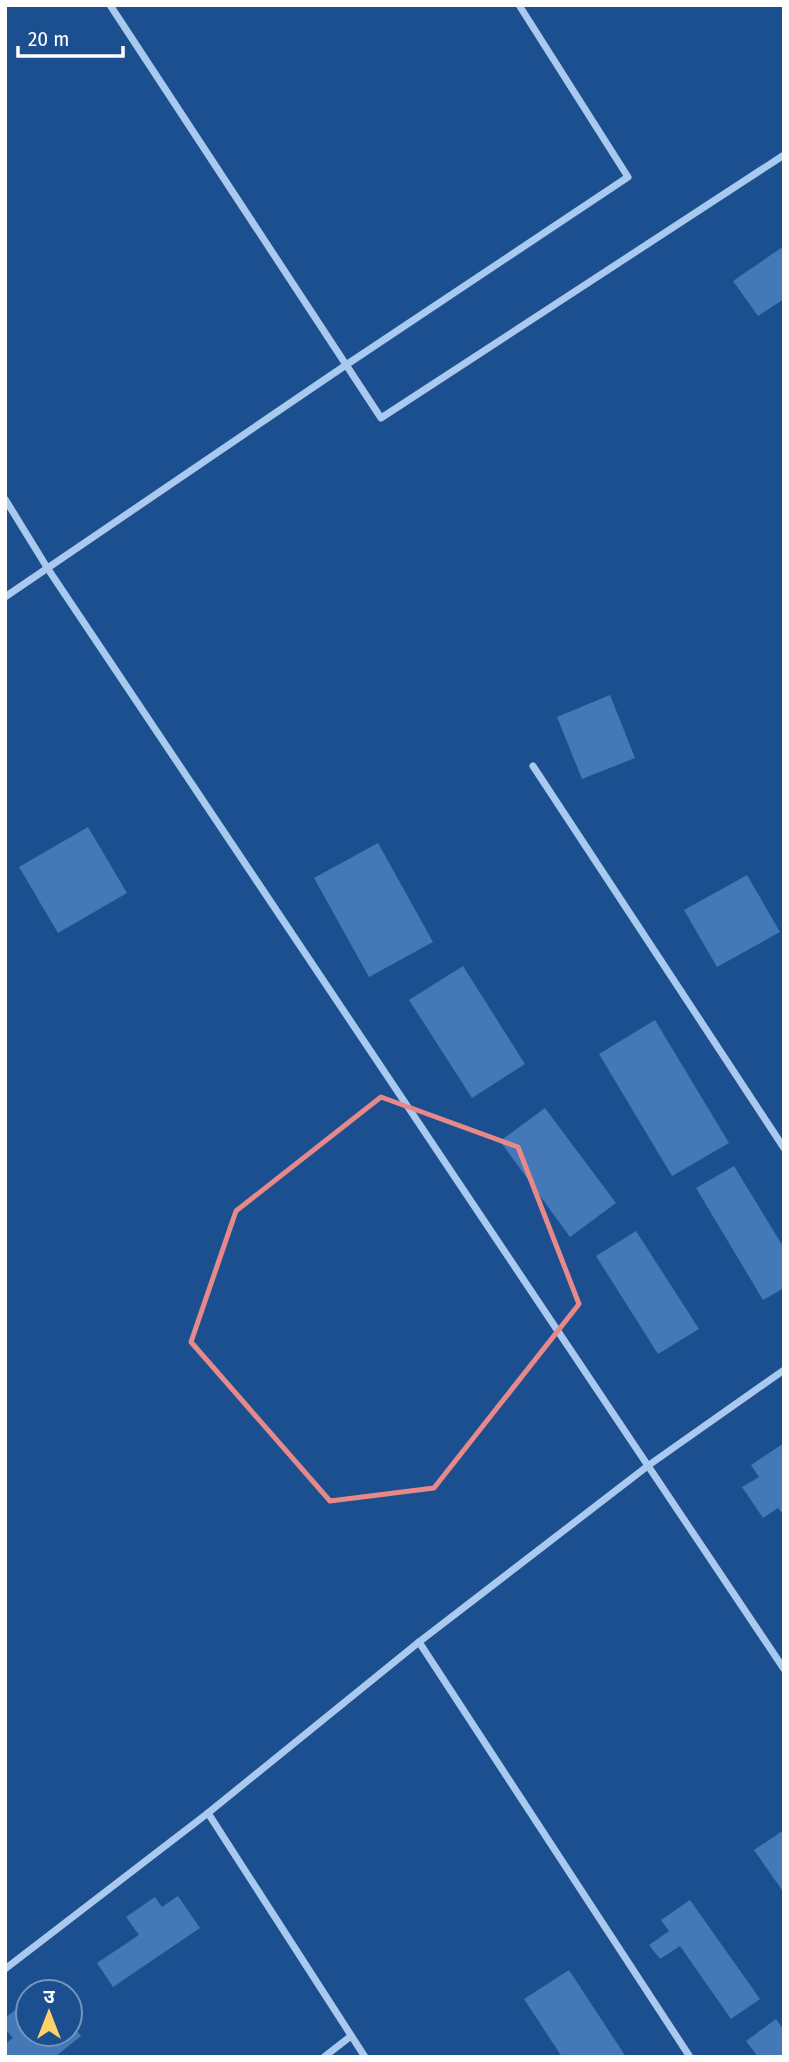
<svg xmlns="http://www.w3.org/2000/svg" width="789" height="2062" font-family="'Fira Sans Condensed','Noto Sans Devanagari',sans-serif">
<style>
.building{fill:#4478b7}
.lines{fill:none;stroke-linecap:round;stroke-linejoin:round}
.minor{stroke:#a9c9ee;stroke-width:7}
.marked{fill:none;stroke:#e88989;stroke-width:5;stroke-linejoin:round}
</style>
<rect width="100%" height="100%" fill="#1b4f8f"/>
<g class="building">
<path d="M784 246V299L758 316 733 281Z"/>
<path d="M610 695 635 758 582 779 557 717Z"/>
<path d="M88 827 127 893 58 933 19 867Z"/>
<path d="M378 843 433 942 369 977 314 878Z"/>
<path d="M747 875 780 932 717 967 684 910Z"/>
<path d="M463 966 525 1064 472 1098 409 1000Z"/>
<path d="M655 1020 729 1143 672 1176 599 1054Z"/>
<path d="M545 1108 616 1203 570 1237 500 1141Z"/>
<path d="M734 1166 784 1248V1288L763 1300 696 1188Z"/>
<path d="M636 1231 699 1329 658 1354 596 1256Z"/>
<path d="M784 1443V1516L778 1508 763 1518 742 1487 759 1477 751 1465Z"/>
<path d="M784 1830V1893L754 1850Z"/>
<path d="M178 1896 200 1928 113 1987 97 1963 139 1935 126 1917 155 1897 162 1907Z"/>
<path d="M690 1900 760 1999 731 2019 680 1946 660 1959 649 1945 669 1931 661 1920Z"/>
<path d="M569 1970 626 2057H562L524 1999Z"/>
<path d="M28 2000V2034H70V2022L81 2036 55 2057H5V2044L13 2038 5 2029V2018Z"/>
<path d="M776 2019 784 2030V2057H758L746 2041Z"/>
</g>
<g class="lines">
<g class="minor">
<path d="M110 5 381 418 784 155"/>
<path d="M5 499 48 569 784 1669"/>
<path d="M5 597 346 365 628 177 519 5"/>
<path d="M533 766 784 1148"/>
<path d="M419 1642 690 2057"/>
<path d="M208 1813 365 2057"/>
<path d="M5 1969 208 1813 419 1642 649 1465 784 1370"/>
<path d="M324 2057 351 2036"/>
</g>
</g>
<path class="marked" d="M381 1097 518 1147 579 1304 434 1488 330 1501 191 1342 236 1211Z"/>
<rect width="789" height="2062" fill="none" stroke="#ffffff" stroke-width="14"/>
<g transform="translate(49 2013)"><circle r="33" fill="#1b4f8f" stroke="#7695bc" stroke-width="2"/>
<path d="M0-5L12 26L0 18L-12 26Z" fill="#ffd166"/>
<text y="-10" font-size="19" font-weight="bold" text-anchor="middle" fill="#ffffff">उ</text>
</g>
<path d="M18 46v10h105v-10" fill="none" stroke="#ffffff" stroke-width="3.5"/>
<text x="28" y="46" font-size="21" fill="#ffffff" stroke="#1b4f8f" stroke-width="5" paint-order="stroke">20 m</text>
</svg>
